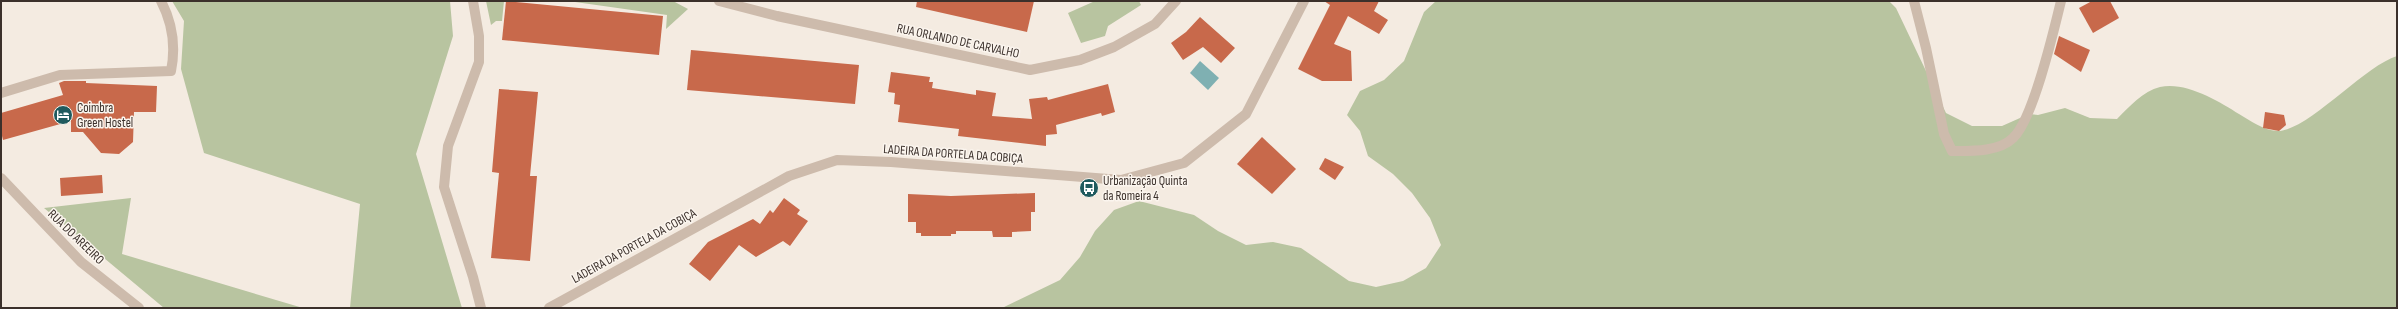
<svg xmlns="http://www.w3.org/2000/svg" width="2398" height="309" font-family="'Sofia Sans Condensed',sans-serif">
<style>
.green{fill:#b8c4a0}
.water{fill:#7fb0b2}
.building{fill:#c8694b}
.lines{fill:none;stroke-linecap:round;stroke-linejoin:round}
.minor{stroke:#cdbbac;stroke-width:10}
.labels{text-anchor:middle;dominant-baseline:central;stroke-width:3;stroke-linejoin:round;paint-order:stroke}
.street-label{font-size:13px;fill:#3b302b;stroke:#fbf5ee}
.poi-label{font-size:13px;fill:#3b302b;stroke:#fbf5ee;text-anchor:start}
</style>
<rect width="100%" height="100%" fill="#f4ebe1"/>
<g class="green">
<path d="M172 1H450L453 36 416 154 462 308H350L360 204 204 153 181 69 184 21Z"/>
<path d="M486 1H504L502 21H496L491 25Z"/>
<path d="M568 1H673L688 9 666 29 667 15Z"/>
<path d="M1095 1H1139L1141 5 1108 26 1105 36 1081 43 1068 13Z"/>
<path d="M1436 1H1889L1896 8 1946 113 1972 126H2002L2029 114 2038 115 2065 108 2090 118 2117 119C2129 107 2143 91 2160 87 2185 81 2219 101 2239 114 2251 121 2263 130 2277 131 2307 132 2364 66 2397 56V308H1002L1060 280 1080 257 1095 231 1114 210 1139 201 1194 215 1218 231 1246 245 1273 242 1301 248 1349 281 1376 287 1403 281 1426 268 1441 245 1430 218 1412 193 1393 174 1368 156 1360 131 1347 115 1360 91 1384 80 1404 61 1424 12Z"/>
<path d="M131 198 122 254 303 308H164L44 208Z"/>
</g>
<path class="water" d="M1200 61 1219 78 1208 90 1190 73Z"/>
<g class="building">
<path d="M506 1 663 16 659 55 502 40Z"/>
<path d="M917 1H1034L1027 32 916 7Z"/>
<path d="M1324 1H1379L1374 11 1388 20 1379 34 1348 16 1334 44 1351 51 1352 81H1322L1298 69 1330 5Z"/>
<path d="M2092 1H2110L2119 18 2093 33 2079 8Z"/>
<path d="M1200 17 1235 48 1221 63 1203 47 1183 60 1171 43 1186 32Z"/>
<path d="M2059 36 2090 50 2081 72 2054 54Z"/>
<path d="M691 50 859 65 855 104 687 90Z"/>
<path d="M891 72 930 77 929 82H933L932 88 976 95V90L996 93 992 116 1032 119 1029 99 1047 97 1048 100 1108 84 1115 112 1102 116 1101 113 1056 125 1057 134 1046 135V146L958 136 959 129 898 122 900 105 894 104 895 93 888 92Z"/>
<path d="M64 81H86V83L157 86 156 112H134L133 142 119 154 101 153 83 132H71V121L3 140 1 132V113L63 95 59 83Z"/>
<path d="M499 89 538 92 530 176H537L530 261 491 258 499 173 492 172Z"/>
<path d="M2265 112 2284 115 2286 125 2279 131 2263 128Z"/>
<path d="M1262 137 1296 169 1272 194 1237 164Z"/>
<path d="M1325 158 1344 167 1335 180 1319 169Z"/>
<path d="M102 175 103 193 61 196 60 178Z"/>
<path d="M1035 193V212H1031V231L1012 232V237H993L992 231H956V234H951V236H921V233H916V222H908V194L951 196Z"/>
<path d="M784 198 800 210 797 214 808 221 790 246 783 241 756 257 739 245 710 281 689 264 708 242 753 219 760 224 770 210 773 213Z"/>
</g>
<g class="lines">
<g class="minor">
<path d="M473 1 479 36V62L448 146 444 187 473 277 481 308"/>
<path d="M719 1 777 16 1030 70 1080 60 1114 47 1155 24 1176 1"/>
<path d="M1914 1 1926 48 1944 134 1952 151C1971 151 1999 152 2013 138 2033 120 2054 30 2061 1"/>
<path d="M1 93 60 75 171 71C176 46 173 24 161 1"/>
<path d="M1 178 81 262 139 308"/>
<path d="M549 308 789 176 837 160 891 162 1121 180 1184 163 1246 114 1304 1"/>
</g>
</g>
<defs>
<g id="hotel-disc" transform="scale(1)"><circle r="9.5" fill="#1f5a5e" stroke="#fbf5ee"/><path d="M-6-4.5h1.5V1H6V5H4.5V3h-9V5H-6ZM-4 0a1.8 1.8 0 1 1 3.6 0ZM.5 0V-2.5h3Q6-2.5 6 0Z" fill="#fff"/></g>
<g id="bus-disc" transform="scale(1)"><circle r="9.5" fill="#1f5a5e" stroke="#fbf5ee"/><path d="M-5-6H5V4H4V6H2V4H-2V6H-4V4H-5ZM-3.5-4V0h7V-4ZM-3.5 1.2v1.5H-2V1.2ZM2 1.2v1.5H3.5V1.2Z" fill="#fff"/></g>
</defs>
<g fill-rule="evenodd">
<use href="#hotel-disc" x="63" y="115"/>
<use href="#bus-disc" x="1089" y="188"/>
</g>
<g class="labels">
<g class="street-label">
<text transform="translate(958 41) rotate(12)">RUA ORLANDO DE CARVALHO</text>
<text transform="translate(953 154) rotate(4)">LADEIRA DA PORTELA DA COBIÇA</text>
<text transform="translate(76 237) rotate(44)">RUA DO AREEIRO</text>
<text transform="translate(634 246) rotate(-29)">LADEIRA DA PORTELA DA COBIÇA</text>
</g>
<g class="poi-label">
<text x="77" y="108">Coimbra<tspan x="77" dy="15">Green Hostel</tspan></text>
<text x="1103" y="181">Urbanização Quinta<tspan x="1103" dy="15">da Romeira 4</tspan></text>
</g>
</g>
<rect width="2398" height="309" fill="none" stroke="#3b302b" stroke-width="4"/>
</svg>
